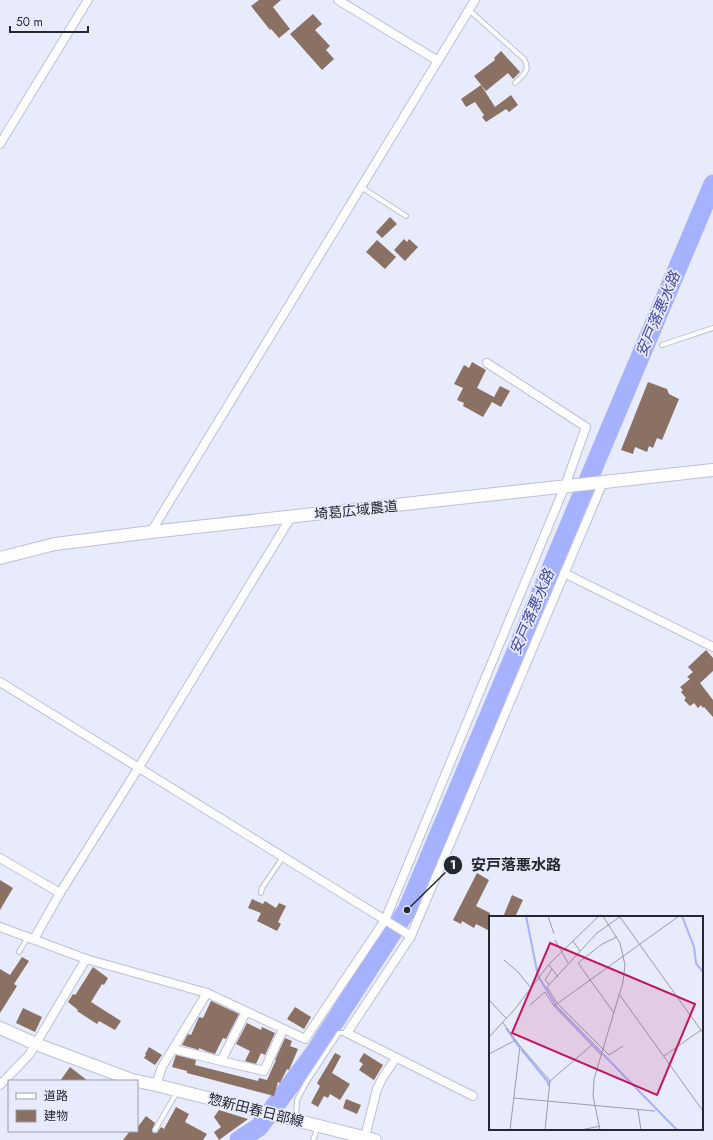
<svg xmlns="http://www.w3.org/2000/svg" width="713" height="1140" font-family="Jost,'Noto Sans JP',sans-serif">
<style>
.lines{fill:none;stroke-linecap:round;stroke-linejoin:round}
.river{stroke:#a7b2ff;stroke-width:19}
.building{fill:#8a7164}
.lane-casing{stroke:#bcc0da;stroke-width:6}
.street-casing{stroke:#bcc0da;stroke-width:10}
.secondary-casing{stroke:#bcc0da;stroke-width:14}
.lane{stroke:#fff;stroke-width:4}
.street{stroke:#fff;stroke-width:8}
.secondary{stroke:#fff;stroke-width:12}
.labels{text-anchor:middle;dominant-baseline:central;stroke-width:3.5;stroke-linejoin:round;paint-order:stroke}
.street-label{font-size:14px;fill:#252731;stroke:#e7ebfb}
.water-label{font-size:15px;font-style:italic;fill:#4549a1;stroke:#e7ebfb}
.inset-river{fill:none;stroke:#a7b2ff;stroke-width:2}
.inset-road{fill:none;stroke:#999daa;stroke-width:1}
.view{fill:#c2185b;fill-opacity:0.15;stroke:#c2185b;stroke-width:2}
.inset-edge{fill:none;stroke:#252731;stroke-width:2}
.leader{fill:none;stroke:#252731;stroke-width:1.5}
.callout-dot{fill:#252731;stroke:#e7ebfb;stroke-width:1.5}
.mark-label{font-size:12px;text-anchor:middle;font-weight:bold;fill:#fff}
.callout-label{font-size:15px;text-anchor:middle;font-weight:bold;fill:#252731;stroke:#e7ebfb;stroke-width:3.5;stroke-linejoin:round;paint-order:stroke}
</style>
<rect width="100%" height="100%" fill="#e7ebfb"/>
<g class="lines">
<path class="river" d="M239 1140 259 1127 315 1052 407 910 713 184"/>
</g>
<g class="building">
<path d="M259 0H281L273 7 290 29 279 38 271 29 270 30 251 6Z"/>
<path d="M313 14 322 24 315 30 330 46 326 50 334 59 322 70 290 34Z"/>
<path d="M501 51 520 72 513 79 508 73 486 91 474 76 495 60 494 58Z"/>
<path d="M481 85 495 107 511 95 518 105 509 112 506 109 486 122 482 117 484 115 475 102 466 107 461 99Z"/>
<path d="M390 217 397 224 382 238 376 232Z"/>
<path d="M404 239 407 242 409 239 418 247 405 261 394 250Z"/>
<path d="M377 240 396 257 385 269 366 252Z"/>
<path d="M472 362 486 370 477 388 494 397 500 386 510 391 501 407 492 402 483 417 463 406 464 403 457 400 463 388 454 384 464 365 469 368Z"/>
<path d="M648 382 667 389 669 394 679 399 662 440 657 438 653 448 649 446 647 452 635 447 633 454 621 450Z"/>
<path d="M706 650 713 658V671L700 683 713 700V717L704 707 703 708 701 705 698 708 694 703 690 706 684 700 686 698 681 692 683 690 680 687 690 679 687 677 693 672 688 667Z"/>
<path d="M477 873 489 880 476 906 490 913V931L476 924 474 928 462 921 461 924 453 920Z"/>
<path d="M0 880 13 888 0 910Z"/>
<path d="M512 895 523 900 515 917H503Z"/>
<path d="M252 899 263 904 265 901 276 908 279 903 286 906 278 922 281 924 277 931 257 921 261 913 248 908Z"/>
<path d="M22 957 29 961 14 984 17 986 0 1013V969L10 975Z"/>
<path d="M93 967 108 978 104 985 102 984 91 1002 121 1021 115 1030 99 1021 97 1024 77 1011 78 1010 68 1002 73 994 75 995 76 994Z"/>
<path d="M211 1001 239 1014 226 1039 223 1038 215 1054 208 1052 199 1048V1050L182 1045 188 1034 191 1035 199 1017 203 1018Z"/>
<path d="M295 1007 311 1017 304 1029 287 1019Z"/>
<path d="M23 1008 42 1017 35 1032 16 1023Z"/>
<path d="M247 1023 261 1030 262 1027 275 1033 265 1055 261 1053 256 1064 245 1061 250 1051 236 1044Z"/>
<path d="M285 1038 292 1041 290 1046 298 1049 289 1070 287 1069 280 1083 278 1082 274 1096 187 1073V1071L172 1067 176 1055 196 1060 195 1065 258 1081 259 1078 267 1080 276 1060H275Z"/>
<path d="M149 1047 162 1055 155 1065 144 1058 146 1055 145 1054Z"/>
<path d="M335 1053 341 1056 332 1073 350 1084 340 1100 330 1094 328 1098 324 1096 318 1107 311 1103 320 1086 317 1083Z"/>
<path d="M364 1053 383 1065 374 1080 359 1070 363 1064 359 1061Z"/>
<path d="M70 1067 88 1081H60Z"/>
<path d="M346 1099 361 1105 357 1114 343 1108Z"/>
<path d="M176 1107 189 1114 185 1122 207 1134 203 1140H123L130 1131H137V1128L146 1116 155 1123 152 1130 153 1133H157L161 1127 164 1129Z"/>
<path d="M219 1110 248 1119 219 1140 214 1132 221 1127 214 1117Z"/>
</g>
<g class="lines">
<g class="lane-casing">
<g id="lane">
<path d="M469 10 524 59C531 71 523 75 515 83"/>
<path d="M361 187 406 216"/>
<path d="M662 345 713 328"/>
<path d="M261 893 262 888 283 857"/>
<path d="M19 952 28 937"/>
<path d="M296 1119 297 1100 306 1083 339 1033H347"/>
<path d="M155 1130 177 1092"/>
<path d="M313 1140 318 1127"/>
</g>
</g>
<g class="street-casing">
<g id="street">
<path d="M338 0 438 61"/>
<path d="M0 144 88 0"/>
<path d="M151 532 475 0"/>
<path d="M564 573 713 647"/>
<path d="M0 682 411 936"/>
<path d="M0 858 60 893 139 767 291 517"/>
<path d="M0 927 86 959 207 993 305 1039 385 920 565 486 586 427 487 363"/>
<path d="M34 939 60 893"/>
<path d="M173 1049 221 1061 264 1071 283 1029"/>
<path d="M221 1061 246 1012"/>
<path d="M0 1085 29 1055 86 959"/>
<path d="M156 1085 162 1067 207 993"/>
<path d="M473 1096 347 1033 411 936 603 482"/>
<path d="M365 1137 377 1089 383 1077 396 1058"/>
</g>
</g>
<g class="secondary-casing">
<g id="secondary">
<path d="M0 558 55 544 151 532 713 470"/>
<path d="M0 1028 36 1044 135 1081"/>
<path d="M137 1081 156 1085 375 1140"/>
</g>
</g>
<use href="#lane" class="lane"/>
<use href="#street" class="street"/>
<use href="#secondary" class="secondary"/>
</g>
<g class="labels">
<g class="street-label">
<text transform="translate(356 510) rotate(-6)">埼葛広域農道</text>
<text transform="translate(256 1110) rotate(14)">惣新田春日部線</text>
</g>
<g class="water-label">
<text transform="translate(658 314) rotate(-67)">安戸落悪水路</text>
<text transform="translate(532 612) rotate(-67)">安戸落悪水路</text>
</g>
</g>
<g transform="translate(489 916)">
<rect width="214" height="214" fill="#e7ebfb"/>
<path class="inset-river" d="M37 0 49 60 68 91 188 214M193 0 205 31 207 47 214 56M17 112 30 131M32 133 59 166 60 170"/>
<path class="inset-road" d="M59 0 65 18M132 0 108 17 58 71 68 87 120 139 134 130M131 1 214 117M66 24 79 47M84 25 91 35M15 44 29 56 42 72M60 49 69 61M60 68 56 64 63 53M130 78 214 195M0 84 17 102M41 89 56 76 65 90 112 139M65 90 190 0M125 97 89 47 113 28 128 21M14 107 31 130 21 214M0 121 26 93 61 47 110 0M31 130 61 165 56 214M0 138 27 124M175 140 212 114M61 165 103 129M25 182 166 195M149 194 152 214M92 214 111 210M111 214 104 180 105 163 134 66 136 49 131 27 114 0"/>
<path class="view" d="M61 27 206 88 168 179 23 117Z"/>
<rect width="214" height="214" class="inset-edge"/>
</g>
<path class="leader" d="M407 910L453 865"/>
<g class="callout-dot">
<circle cx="407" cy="910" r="4"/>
<circle cx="453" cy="865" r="10"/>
</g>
<g class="mark-label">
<text x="453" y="869">1</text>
</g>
<g class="callout-label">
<text x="516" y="870">安戸落悪水路</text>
</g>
<rect x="8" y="1080" width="130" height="52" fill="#e7ebfb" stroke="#999daa"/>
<rect x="16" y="1093" width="20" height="6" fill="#ffffff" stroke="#999daa"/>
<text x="44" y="1100" font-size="12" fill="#252731">道路</text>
<rect x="16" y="1110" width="20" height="12" fill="#8a7164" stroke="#999daa"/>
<text x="44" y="1120" font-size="12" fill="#252731">建物</text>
<path d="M10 26v6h78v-6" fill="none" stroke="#252731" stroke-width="2"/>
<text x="16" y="26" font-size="12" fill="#252731" stroke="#e7ebfb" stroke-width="3" paint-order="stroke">50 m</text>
</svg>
